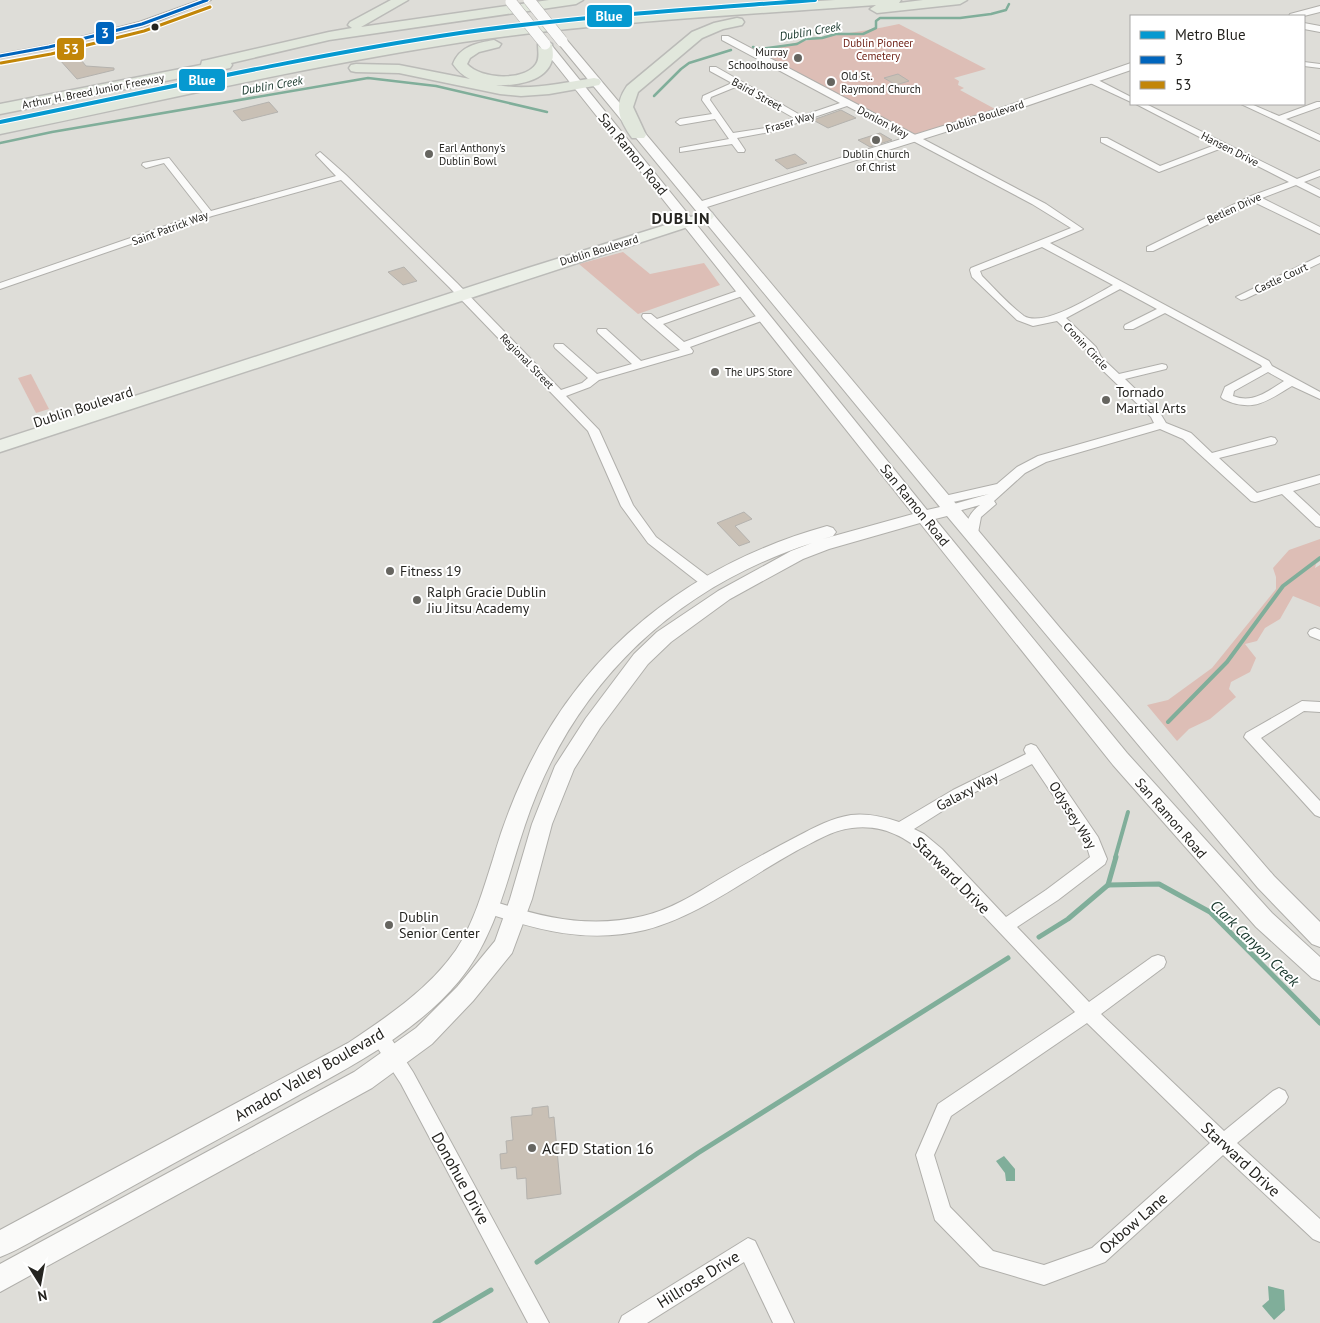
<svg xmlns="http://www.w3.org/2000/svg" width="1320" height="1323" font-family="'PT Sans',sans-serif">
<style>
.green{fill:#ddbeb6}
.water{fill:#80ae9a}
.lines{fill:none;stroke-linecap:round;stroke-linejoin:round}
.stream-far2{stroke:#80ae9a;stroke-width:2.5}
.stream-far1{stroke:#80ae9a;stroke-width:4}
.stream{stroke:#80ae9a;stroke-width:5}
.building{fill:#c9c0b5;stroke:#b4b2ae}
.street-casing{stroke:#b0afab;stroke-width:2}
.secondary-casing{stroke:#b0afab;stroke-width:2}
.primary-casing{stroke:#bbbbb8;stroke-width:3}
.highway-casing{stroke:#bbbbb8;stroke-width:3}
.street{fill:#fafaf9;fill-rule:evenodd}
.secondary{fill:#fafaf9;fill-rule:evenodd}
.primary{fill:#ebefe7;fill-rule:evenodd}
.highway{fill:#e1e7dc;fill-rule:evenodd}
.secondary-bridge-casing{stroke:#b0afab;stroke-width:12;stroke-linecap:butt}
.secondary-bridge{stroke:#fafaf9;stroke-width:11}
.bus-1-casing{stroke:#fff;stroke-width:5.5}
.bus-2-casing{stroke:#fff;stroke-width:5.5}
.bus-1{stroke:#0065bd;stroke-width:3}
.bus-2{stroke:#c28608;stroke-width:3}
.metro-1-casing{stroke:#fff;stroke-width:6}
.metro-1{stroke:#0699d0;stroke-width:4}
.bus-dot{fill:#252420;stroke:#fff;stroke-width:2}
.poi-dot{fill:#666560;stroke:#fff;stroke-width:2}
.labels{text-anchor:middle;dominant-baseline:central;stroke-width:4;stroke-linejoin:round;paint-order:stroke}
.far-park-label{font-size:11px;fill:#702419;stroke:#fff}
.far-poi-label{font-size:11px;fill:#252420;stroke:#fff;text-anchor:start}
.far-street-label{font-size:11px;fill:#252420;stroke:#fff}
.far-water-label{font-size:12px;font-style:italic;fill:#143428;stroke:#fff}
.street-label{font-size:14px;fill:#252420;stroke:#fff}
.poi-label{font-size:14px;fill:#252420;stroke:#fff;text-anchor:start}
.water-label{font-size:15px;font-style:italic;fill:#143428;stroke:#fff}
.far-district-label{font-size:16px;font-weight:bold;letter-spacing:1px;fill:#252420;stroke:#fff}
.near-street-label{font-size:16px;fill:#252420;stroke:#fff}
.near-poi-label{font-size:16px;fill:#252420;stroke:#fff;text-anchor:start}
.line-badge{stroke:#fff;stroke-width:2}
.badge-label{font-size:14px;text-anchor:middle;font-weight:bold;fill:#fff}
</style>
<rect width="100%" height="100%" fill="#deddd8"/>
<g class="green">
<path d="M899 24 986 69 954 78 959 81 958 85 964 88 960 90 995 109 915 135 759 52C804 38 853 34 899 24Z"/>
<path d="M623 252 650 274 704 263 720 285 638 314 579 264Z"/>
<path d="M31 374 49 409 36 413 18 378Z"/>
<path d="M1320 539V561L1316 564 1315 568 1320 565V607L1293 596 1280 619 1265 628 1257 641 1245 644 1256 658 1250 672 1231 682 1229 689 1236 697 1210 719 1189 729 1177 741 1147 705 1168 700 1212 668 1276 589V577L1273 568 1289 550Z"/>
</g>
<g class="water">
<path d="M1004 1156 1015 1169V1181H1006L1005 1173 996 1161Z"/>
<path d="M1268 1286 1284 1290 1285 1310 1274 1320 1262 1306 1269 1300Z"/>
</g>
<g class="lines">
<g class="stream-far2">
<path d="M753 47 761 49 797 44 806 39 822 38 836 34H863L876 28V21L880 18H960L991 14 1006 10 1009 4"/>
<path d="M654 96 681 69 689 63 731 50"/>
<path d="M0 143 52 132 368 78 436 86 547 112"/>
</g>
<g class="stream-far1">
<path d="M1168 722 1227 662 1283 586 1320 558"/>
<path d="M1115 858 1128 812"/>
</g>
<g class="stream">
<path d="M1108 885 1159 884 1210 912 1320 1023"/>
<path d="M1108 885 1116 857"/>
<path d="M1039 937 1068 919 1108 885"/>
<path d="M537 1262 698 1153 1008 958"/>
<path d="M435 1323 491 1290"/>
</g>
</g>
<g class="building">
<path d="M77 55 86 66 114 68V70L77 79 59 59Z"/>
<path d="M898 74 909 81 896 85 884 78Z"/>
<path d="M269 102 278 112 242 121 233 111Z"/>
<path d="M841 110 856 118 828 128 813 120Z"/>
<path d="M880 133 892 140 870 147 858 140Z"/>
<path d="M795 154 807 163 787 169 775 160Z"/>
<path d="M404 267 417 281 403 285 388 272Z"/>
<path d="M744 512 752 519 735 526 750 542 739 546 717 523Z"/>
<path d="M548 1106 549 1118 554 1117 561 1194 527 1199 526 1178 517 1179 516 1167 501 1169 500 1154 507 1153 506 1141 513 1140 511 1117 532 1115V1108Z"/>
</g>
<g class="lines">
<g class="street-casing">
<g id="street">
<path d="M200 0H211L145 26 49 49 0 58V54L49 45 139 22Z"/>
<path d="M722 36H728L1046 204 1083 229 1050 243 1269 361 1272 366 1320 392V399L1292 386C1267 401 1253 413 1223 399L1221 397 1225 387 1262 367 1261 365 1165 313 1133 329H1125L1124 327 1125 325 1157 309 1120 289 1066 318 1096 347 1101 357 1119 374 1162 364 1166 365 1167 367 1166 369 1125 379 1160 413 1166 423 1191 433 1212 453 1271 437 1275 438 1277 441 1275 444 1219 458 1257 493 1320 475V483L1293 491 1320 516V527L1316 526 1282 494 1255 502 1251 501 1183 439 1160 429 1046 462 1025 473 994 501 996 504 981 517 977 538H969C962 525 970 512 980 505L951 513 945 509 947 506 989 494 944 504 938 500 940 497 997 484 1017 467 1038 456 1154 423 1151 417 1092 360 1087 350 1057 321 1033 326 1017 320 972 277 970 270 971 268 1071 228 1032 204 847 106 770 132 737 138 745 150 744 152H738L732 144 680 152V148L729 139 715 119 680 125 676 122 680 119 712 114 702 100 703 96 732 83 710 71V67H716L802 116 840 103 722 40ZM738 86 794 118 765 128 733 133 710 100 711 97ZM1042 247 1113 285C1094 295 1044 328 1024 316 1009 305 995 289 982 276L980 271ZM1268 372 1284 381C1268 391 1253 404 1233 396L1234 391Z"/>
<path d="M1304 62 1320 64V68L1304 66Z"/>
<path d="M1088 78H1094L1131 97V102L1088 82Z"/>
<path d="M1317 102H1320V107L1286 119 1320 135V141L1241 104H1251L1279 116Z"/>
<path d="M1136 104H1146L1297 179 1320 170V176L1304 182 1320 190V197L1296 185 1262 198 1320 227V234L1254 202 1153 251H1147V247L1251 196 1289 182 1222 148 1159 172 1101 142V138H1107L1160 166 1215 145Z"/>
<path d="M320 152 346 175 457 283 561 390 582 383 588 378 555 348 554 346 555 344H563L597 374 632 364 598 333 597 331 598 329H606L641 361 680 350 643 318 642 316 643 314H651L657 319 740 290H748V294L663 324 684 342 759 315H767L768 317 767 319 690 347 693 351 692 353 599 380 590 387 566 396 599 430 633 505 656 537 713 580 714 583 713 586H703L648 543 621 506 588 431 449 287 341 180 212 216 0 289V283L203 213 164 163 146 168 142 165 143 163 169 158 211 211 336 176 316 155Z"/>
<path d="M1320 256V263L1245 299 1241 300 1236 297Z"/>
<path d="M1315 628 1320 630V640L1310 636 1308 633 1310 630Z"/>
<path d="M1302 701 1320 702V712L1304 711 1261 738 1320 801V817L1315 815 1244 737 1246 733Z"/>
<path d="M1031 744 1036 746 1098 837 1107 859 1105 864 1058 900 1017 927 1089 1002 1152 957 1158 955 1164 957 1166 962 1164 967 1101 1014 1224 1131 1273 1091 1279 1088 1285 1091 1288 1097 1285 1103 1237 1143 1320 1219V1242L1313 1239 1223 1155 1105 1262 1044 1285 980 1266 935 1220 916 1155 938 1104 1075 1012 930 859C908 838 884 824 852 828 832 830 814 842 796 851 747 878 699 916 645 930 587 944 536 930 481 911L479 906 481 901 487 899C539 917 588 929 643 916 670 910 695 894 718 880 744 865 771 850 798 836 815 827 832 818 851 815 868 813 884 817 899 822L953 790 1026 754 1024 750 1026 746ZM1032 764 1086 844 1090 857 1046 890 1006 917 942 849 924 834 914 829 963 798ZM1087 1023 1210 1143 1092 1248 1044 1265 993 1251 950 1207 934 1155 951 1116Z"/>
<path d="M379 1027 385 1029 413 1072 549 1323H528L401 1084 373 1041 370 1035 373 1029Z"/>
<path d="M748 1238 755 1241 794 1323H773L744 1262 647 1323H619L622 1316Z"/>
</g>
</g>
<g class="secondary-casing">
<g id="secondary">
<path d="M1320 6V12L1304 16H1289L1290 14Z"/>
<path d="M1304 23 1320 26V32L1304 29Z"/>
<path d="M562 38 566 39 702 201 1004 107 1131 63V70L1012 111 707 207 1060 628 1274 876 1320 922V947L1312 944 1258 888 947 516 935 519 1127 753 1272 913 1320 957V981L1312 978 1256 927 1113 765 920 523 829 549 803 559 730 599 671 642 648 664 600 728 574 769 552 824 532 899 512 953 473 1001 432 1044 372 1088 0 1292V1264L354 1072 416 1028 457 987 495 941 510 899 532 824 555 766 586 718 634 654 657 632 718 591 791 551 812 543C673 588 571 686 525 825 507 878 496 937 459 981 416 1032 356 1064 299 1095 256 1119 213 1142 169 1166 133 1186 97 1206 60 1226 40 1236 21 1249 0 1257V1230L348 1043C387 1017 429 989 456 950 474 923 483 890 493 859 501 831 511 804 523 778 582 649 691 564 827 526L833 528 836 532 833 536 823 539 913 514 541 46 540 44 541 42H549L927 510 940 507 558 43 557 41 558 39Z"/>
</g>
</g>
<g class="primary-casing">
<path id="primary" d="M707 212 712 213 714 216 712 219 0 452V440L528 268Z"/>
</g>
<g class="highway-casing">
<g id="highway">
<path d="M391 0H408L361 27 549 0H583L576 4 329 40 231 63 232 65 230 68 0 114V104L201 65 202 61 207 60 329 32 352 28 348 25 350 22Z"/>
<path d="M835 0H901L899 3 923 0H967L960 4 877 13 870 9 876 5C738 15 600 22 463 42 308 66 154 102 0 134V124C154 93 307 58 463 34 586 15 711 8 835 0Z"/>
<path d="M737 18 742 19 744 22 742 25 723 29 702 38 638 92 633 107 646 135 644 138H632C619 119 613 106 627 86L692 32 714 23Z"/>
<path d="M494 40 501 44 499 47 479 52 470 58 467 64C480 79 524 82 536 64 540 58 538 51 538 44L545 40 552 44C552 49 554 55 552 60 546 82 515 86 496 85 529 91 562 83 594 78L599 79 601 82 599 85 594 86 549 94 521 96 500 94 399 73 356 72 351 71 349 68 351 65 356 64 399 65 470 79C462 75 458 71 453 64 460 46 477 43 494 40Z"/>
</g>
</g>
<use href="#street" class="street"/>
<use href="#secondary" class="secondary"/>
<use href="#primary" class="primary"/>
<use href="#highway" class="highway"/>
<g class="secondary-bridge-casing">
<g id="secondary-bridge">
<path d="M529 0 562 41"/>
<path d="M511 2 545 44"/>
</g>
</g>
<use href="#secondary-bridge" class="secondary-bridge"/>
<g class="bus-1-casing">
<path id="bus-1" d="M0 56 49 47 142 24 207 0"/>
</g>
<g class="bus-2-casing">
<path id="bus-2" d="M1 63 51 54 144 31 210 7"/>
</g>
<use href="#bus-1" class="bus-1"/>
<use href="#bus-2" class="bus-2"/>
<g class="metro-1-casing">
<path id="metro-1" d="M0 122C153 91 305 56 460 33 578 16 697 9 815 0"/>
</g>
<use href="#metro-1" class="metro-1"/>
</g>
<circle class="bus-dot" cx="155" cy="27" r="4.5"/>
<g class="poi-dot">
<circle cx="798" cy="58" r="5"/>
<circle cx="831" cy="82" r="5"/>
<circle cx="876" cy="140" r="5"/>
<circle cx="429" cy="154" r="5"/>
<circle cx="715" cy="372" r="5"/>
<circle cx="1106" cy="400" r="5"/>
<circle cx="390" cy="571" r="5"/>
<circle cx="417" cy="600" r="5"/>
<circle cx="389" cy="925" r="5"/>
<circle cx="532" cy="1148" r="5"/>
</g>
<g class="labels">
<g class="far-park-label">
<text x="878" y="43">Dublin Pioneer<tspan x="878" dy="13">Cemetery</tspan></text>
</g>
<g class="far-poi-label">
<text x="788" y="52" text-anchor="end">Murray<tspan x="788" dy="13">Schoolhouse</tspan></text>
<text x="841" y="76">Old St.<tspan x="841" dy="13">Raymond Church</tspan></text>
<text x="439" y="148">Earl Anthony's<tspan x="439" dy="13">Dublin Bowl</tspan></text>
<text x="876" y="154" text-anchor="middle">Dublin Church<tspan x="876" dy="13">of Christ</tspan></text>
<text x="725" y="372">The UPS Store</text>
</g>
<g class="far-street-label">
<text transform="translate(93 91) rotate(-11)">Arthur H. Breed Junior Freeway</text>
<text transform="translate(757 94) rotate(29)">Baird Street</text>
<text transform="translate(985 116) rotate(-18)">Dublin Boulevard</text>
<text transform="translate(790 122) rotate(-17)">Fraser Way</text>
<text transform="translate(883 122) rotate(28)">Donlon Way</text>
<text transform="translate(1230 149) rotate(27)">Hansen Drive</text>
<text transform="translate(1234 208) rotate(-25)">Betlen Drive</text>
<text transform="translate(170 228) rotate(-20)">Saint Patrick Way</text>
<text transform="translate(599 250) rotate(-17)">Dublin Boulevard</text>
<text transform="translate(1281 278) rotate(-25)">Castle Court</text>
<text transform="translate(1086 346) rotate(47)">Cronin Circle</text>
<text transform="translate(527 361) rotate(46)">Regional Street</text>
</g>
<g class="far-water-label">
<text transform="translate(810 31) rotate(-10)">Dublin Creek</text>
<text transform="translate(272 85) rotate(-10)">Dublin Creek</text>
</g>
<g class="street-label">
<text transform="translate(633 154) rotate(51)">San Ramon Road</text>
<text transform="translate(83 407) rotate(-18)">Dublin Boulevard</text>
<text transform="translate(915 505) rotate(51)">San Ramon Road</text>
<text transform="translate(967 791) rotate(-28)">Galaxy Way</text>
<text transform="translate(1073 815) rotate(58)">Odyssey Way</text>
<text transform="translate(1171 818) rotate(49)">San Ramon Road</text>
</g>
<g class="poi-label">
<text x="1116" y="392">Tornado<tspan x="1116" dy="16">Martial Arts</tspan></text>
<text x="400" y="571">Fitness 19</text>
<text x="427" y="592">Ralph Gracie Dublin<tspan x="427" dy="16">Jiu Jitsu Academy</tspan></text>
<text x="399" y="917">Dublin<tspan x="399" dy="16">Senior Center</tspan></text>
</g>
<g class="water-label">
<text transform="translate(1255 943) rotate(44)">Clark Canyon Creek</text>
</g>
<g class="far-district-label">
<text x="681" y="218">DUBLIN</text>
</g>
<g class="near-street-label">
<text transform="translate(952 875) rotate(45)">Starward Drive</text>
<text transform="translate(309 1074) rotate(-30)">Amador Valley Boulevard</text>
<text transform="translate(1241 1159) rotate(43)">Starward Drive</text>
<text transform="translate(461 1178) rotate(61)">Donohue Drive</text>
<text transform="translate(1133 1223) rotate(-41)">Oxbow Lane</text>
<text transform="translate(698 1279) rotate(-32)">Hillrose Drive</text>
</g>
<g class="near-poi-label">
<text x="542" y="1148">ACFD Station 16</text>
</g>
</g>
<g class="line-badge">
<rect x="586" y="4" width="47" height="24" rx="5" fill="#0699d0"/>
<rect x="95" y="21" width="20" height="24" rx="5" fill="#0065bd"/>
<rect x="56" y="37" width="29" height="24" rx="5" fill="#c28608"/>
<rect x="178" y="68" width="48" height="24" rx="5" fill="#0699d0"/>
</g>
<g class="badge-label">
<text x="609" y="21">Blue</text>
<text x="105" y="38">3</text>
<text x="71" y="54">53</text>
<text x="202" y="85">Blue</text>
</g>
<rect x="1130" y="15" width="175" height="90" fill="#ffffff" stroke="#a8a7a6"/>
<rect x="1140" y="31" width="25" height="8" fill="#0699d0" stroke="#a8a7a6"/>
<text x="1175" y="40" font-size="15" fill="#252420">Metro Blue</text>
<rect x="1140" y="56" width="25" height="8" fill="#0065bd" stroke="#a8a7a6"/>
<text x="1175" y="65" font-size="15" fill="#252420">3</text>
<rect x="1140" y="81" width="25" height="8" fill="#c28608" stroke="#a8a7a6"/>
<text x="1175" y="90" font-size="15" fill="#252420">53</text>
<g transform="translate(40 1283) rotate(169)" stroke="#ffffff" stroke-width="4" paint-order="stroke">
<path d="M0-4L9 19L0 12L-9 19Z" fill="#252420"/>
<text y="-8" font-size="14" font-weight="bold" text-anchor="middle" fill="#252420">N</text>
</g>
</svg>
